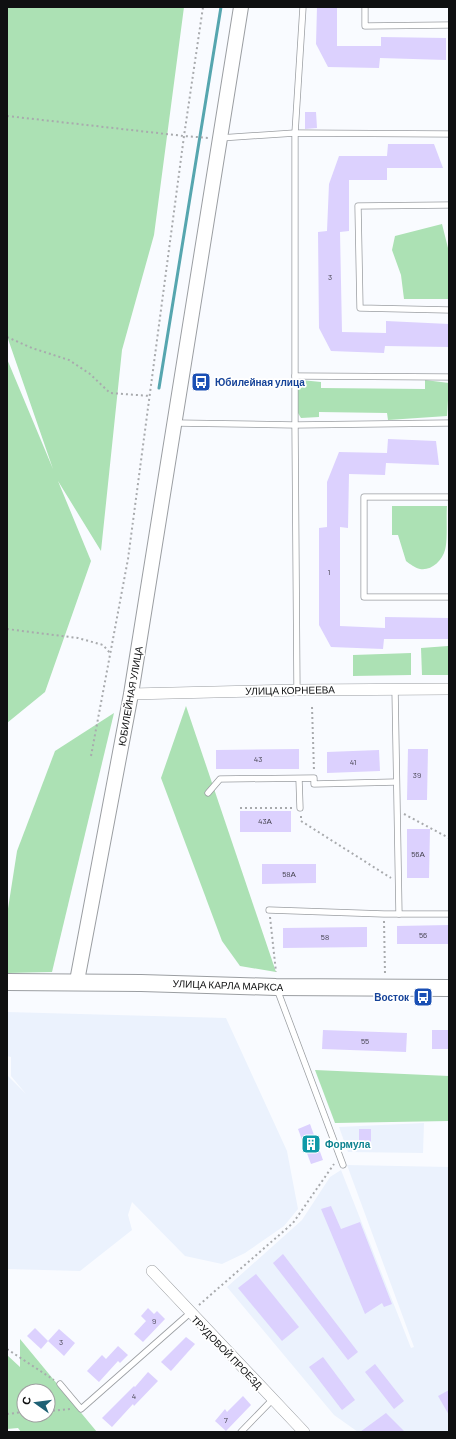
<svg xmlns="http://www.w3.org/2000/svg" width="456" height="1439" font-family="Barlow,sans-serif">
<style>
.built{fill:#ebf2fd}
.green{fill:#ace1b4;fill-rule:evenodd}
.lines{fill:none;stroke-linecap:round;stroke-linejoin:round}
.stream{stroke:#56a6af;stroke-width:3}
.building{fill:#dcd1fe}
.service-casing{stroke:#9b9ea2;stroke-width:7}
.minor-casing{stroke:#9b9ea2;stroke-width:12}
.tertiary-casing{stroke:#9b9ea2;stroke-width:16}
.secondary-casing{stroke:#9b9ea2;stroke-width:18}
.path{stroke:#a8aaad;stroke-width:2;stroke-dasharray:2 3;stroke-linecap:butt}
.service{stroke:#fff;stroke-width:5.5}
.minor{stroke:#fff;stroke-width:11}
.tertiary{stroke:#fff;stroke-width:14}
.secondary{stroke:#fff;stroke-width:16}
.labels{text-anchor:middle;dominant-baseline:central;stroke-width:3.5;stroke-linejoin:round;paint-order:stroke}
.number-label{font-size:8px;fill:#42404c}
.transit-label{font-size:10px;font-weight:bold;fill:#164399;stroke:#fff;text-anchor:start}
.street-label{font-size:10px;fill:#0f1011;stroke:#fff}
.culture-label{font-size:10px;font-weight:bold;fill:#0d838f;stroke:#fff;text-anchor:start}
</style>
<rect width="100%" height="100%" fill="#f9fbff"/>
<g class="built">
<path d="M7 1012 226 1018 287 1151 298 1209 284 1226 245 1253 222 1264 185 1256 132 1202 128 1215 132 1230 80 1271 7 1269V1075L26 1094 11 1076V1057L7 1056Z"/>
<path d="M424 1123 423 1153 348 1152 339 1127Z"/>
<path d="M347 1165 449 1167V1432H358L334 1415 227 1287 302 1220 330 1177 341 1170 411 1348 414 1347Z"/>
</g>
<g class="green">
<path d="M7 7H184L154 235 122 350 101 551 58 481 91 561 45 692 7 723V359L53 469 7 336Z"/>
<path d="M442 224 449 252V299H404L401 275 392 250 395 236Z"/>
<path d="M301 380 321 382V388L425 389V380L449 383 447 416 388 420 387 413 319 412V417L301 418 298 413V384Z"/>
<path d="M392 506H447C446 518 448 540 445 550 442 561 431 571 420 569 415 568 410 564 406 561L398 535H392Z"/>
<path d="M448 646 449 675H422L421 648Z"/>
<path d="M411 653V675L353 676V655Z"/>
<path d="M186 706 276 972 240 966 222 941 161 778Z"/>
<path d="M114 713 52 972 7 973V915L17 851 55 751Z"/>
<path d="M315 1070 449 1076V1121L335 1123Z"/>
<path d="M20 1339 87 1420 97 1432H21L18 1428 7 1429V1355L20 1367ZM24 1391H48V1415H24Z"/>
</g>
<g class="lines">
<path class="stream" d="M159 388 221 7"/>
</g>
<g class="building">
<path d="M317 7H337V46H381V37L446 38V60L380 58 379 68 328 67 316 44Z"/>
<path d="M305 112H316L317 128 305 129Z"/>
<path d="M388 144H434L443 168H387V180H349V231L340 232 342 332 386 333V321L449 324 448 347 385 346 384 353 331 351 319 328 318 232 327 231 329 184 339 156H387Z"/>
<path d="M388 439 436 441 439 465 386 463 385 475 349 474 348 528 340 527V626L385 628V617L448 618V639H384L383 649 331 647 319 625V528L327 527V482L339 452 387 453Z"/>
<path d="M299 749V769H216V750Z"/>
<path d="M408 749H428L427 800H407Z"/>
<path d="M379 750 380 771 327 773V752Z"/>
<rect x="240" y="811" width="51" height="21"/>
<path d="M407 829H430L429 878H407Z"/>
<path d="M262 864H316V883L262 884Z"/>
<path d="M449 925V944H397V926Z"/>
<path d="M367 927V947L283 948V928Z"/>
<path d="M323 1030 407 1033 406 1052 322 1049Z"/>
<rect x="432" y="1030" width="17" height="19"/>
<path d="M310 1124 323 1160 311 1164 298 1129Z"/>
<path d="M359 1129H371V1149L359 1148Z"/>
<path d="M331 1206 341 1229 360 1222 392 1304 384 1307 382 1303 365 1314 321 1209Z"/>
<path d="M283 1254 358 1352 348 1360 273 1263Z"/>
<path d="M256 1274 299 1327 282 1341 238 1288Z"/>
<path d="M148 1308 154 1314 157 1311 165 1319 143 1342 134 1334 146 1321 141 1316Z"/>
<path d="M35 1328 48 1341 41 1349 27 1336Z"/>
<path d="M59 1329 75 1343 64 1356 48 1341Z"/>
<path d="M186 1337 195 1344 171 1371 161 1362Z"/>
<path d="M118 1346 128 1355 120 1363 118 1361 99 1382 87 1371 102 1355 106 1359Z"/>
<path d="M323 1357 355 1400 342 1410 309 1367Z"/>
<path d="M375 1364 404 1401 394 1409 365 1372Z"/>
<path d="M148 1372 158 1381 134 1406 133 1404 112 1427 102 1418 134 1386 135 1387Z"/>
<path d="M449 1390V1415L438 1396Z"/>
<path d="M243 1396 251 1405 226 1431 215 1421 225 1409 227 1412Z"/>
<path d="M386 1413 405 1432H360Z"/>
</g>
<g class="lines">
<g class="service-casing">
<g id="service">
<path d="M365 7V26L449 25"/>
<path d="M220 138 295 133 449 134"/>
<path d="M449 205 358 206 360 308 449 310"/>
<path d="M295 376 449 377"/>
<path d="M176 423 295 425 449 423"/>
<path d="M449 497H364V597H449"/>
<path d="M395 689 399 914"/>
<path d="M297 690 295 425V133L303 7"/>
<path d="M299 779 300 808"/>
<path d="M208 793 220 779 314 778V784L396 782"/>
<path d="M269 910 384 914H449"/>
<path d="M277 989 343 1165"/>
<path d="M60 1384 81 1409 190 1313"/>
<path d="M241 1432 273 1399"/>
</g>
</g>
<g class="minor-casing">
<g id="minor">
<path d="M131 694 297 690 449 689"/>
<path d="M152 1271 304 1432"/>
</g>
</g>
<g class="tertiary-casing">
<path id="tertiary" d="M77 981 131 694 241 7"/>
</g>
<g class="secondary-casing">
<path id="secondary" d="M7 982 141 983 276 987 449 988"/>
</g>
<g class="path">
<path d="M7 116 184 136 209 138"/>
<path d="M7 337 32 348 69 360 90 374 110 393 150 396"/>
<path d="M7 629 78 638 103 645 110 653"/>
<path d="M312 707 314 771"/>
<path d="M91 756 128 559 184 136 203 7"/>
<path d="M240 808H292"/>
<path d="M404 814 449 838"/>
<path d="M301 816V821L391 878"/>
<path d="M270 917 276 972"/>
<path d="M384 921 385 974"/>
<path d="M199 1305 293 1223 334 1164"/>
<path d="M7 1349 54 1380"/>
<path d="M48 1411 71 1409"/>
<path d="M7 1414 24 1412"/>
</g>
<use href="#service" class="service"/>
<use href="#minor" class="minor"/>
<use href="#tertiary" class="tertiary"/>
<use href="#secondary" class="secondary"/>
</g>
<defs>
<g id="bus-square" transform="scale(1)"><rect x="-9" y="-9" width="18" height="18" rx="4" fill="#1a4fb4" stroke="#fff"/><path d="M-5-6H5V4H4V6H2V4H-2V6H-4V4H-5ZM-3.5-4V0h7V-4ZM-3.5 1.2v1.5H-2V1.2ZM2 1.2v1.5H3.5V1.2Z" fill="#fff"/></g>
<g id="building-square" transform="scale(1)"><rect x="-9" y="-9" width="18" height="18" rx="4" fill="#0f9aa8" stroke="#fff"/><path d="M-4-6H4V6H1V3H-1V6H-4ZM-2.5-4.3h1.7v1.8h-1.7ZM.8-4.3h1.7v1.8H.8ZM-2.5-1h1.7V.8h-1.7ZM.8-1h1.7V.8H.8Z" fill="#fff"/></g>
</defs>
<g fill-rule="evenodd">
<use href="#bus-square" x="201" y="382"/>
<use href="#bus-square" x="423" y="997"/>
<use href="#building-square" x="311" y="1144"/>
</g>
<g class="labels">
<g class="number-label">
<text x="330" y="277">3</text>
<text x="329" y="572">1</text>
<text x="258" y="759">43</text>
<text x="353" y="762">41</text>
<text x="417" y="775">39</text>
<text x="265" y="821">43А</text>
<text x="418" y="854">56А</text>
<text x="289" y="874">58А</text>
<text x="423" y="935">56</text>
<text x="325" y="937">58</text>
<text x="365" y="1041">55</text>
<text x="154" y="1321">9</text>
<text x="61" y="1342">3</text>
<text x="134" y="1396">4</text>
<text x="226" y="1420">7</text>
</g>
<g class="transit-label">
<text x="215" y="382">Юбилейная улица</text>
<text x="409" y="997" text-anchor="end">Восток</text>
</g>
<g class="street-label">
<text transform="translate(290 690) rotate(-1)">УЛИЦА КОРНЕЕВА</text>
<text transform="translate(130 696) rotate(-80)">ЮБИЛЕЙНАЯ УЛИЦА</text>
<text transform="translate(228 985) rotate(2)">УЛИЦА КАРЛА МАРКСА</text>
<text transform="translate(227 1352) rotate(46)">ТРУДОВОЙ ПРОЕЗД</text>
</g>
<g class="culture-label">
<text x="325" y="1144">Формула</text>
</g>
</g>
<rect width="456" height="1439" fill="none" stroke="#0f1011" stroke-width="16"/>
<g transform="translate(36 1403) rotate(284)"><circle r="19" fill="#ffffff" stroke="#9f9fa0"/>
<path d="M0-3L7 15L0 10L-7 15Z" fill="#1f6175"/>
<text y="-6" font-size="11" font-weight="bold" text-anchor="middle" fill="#0f1011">С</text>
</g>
</svg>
